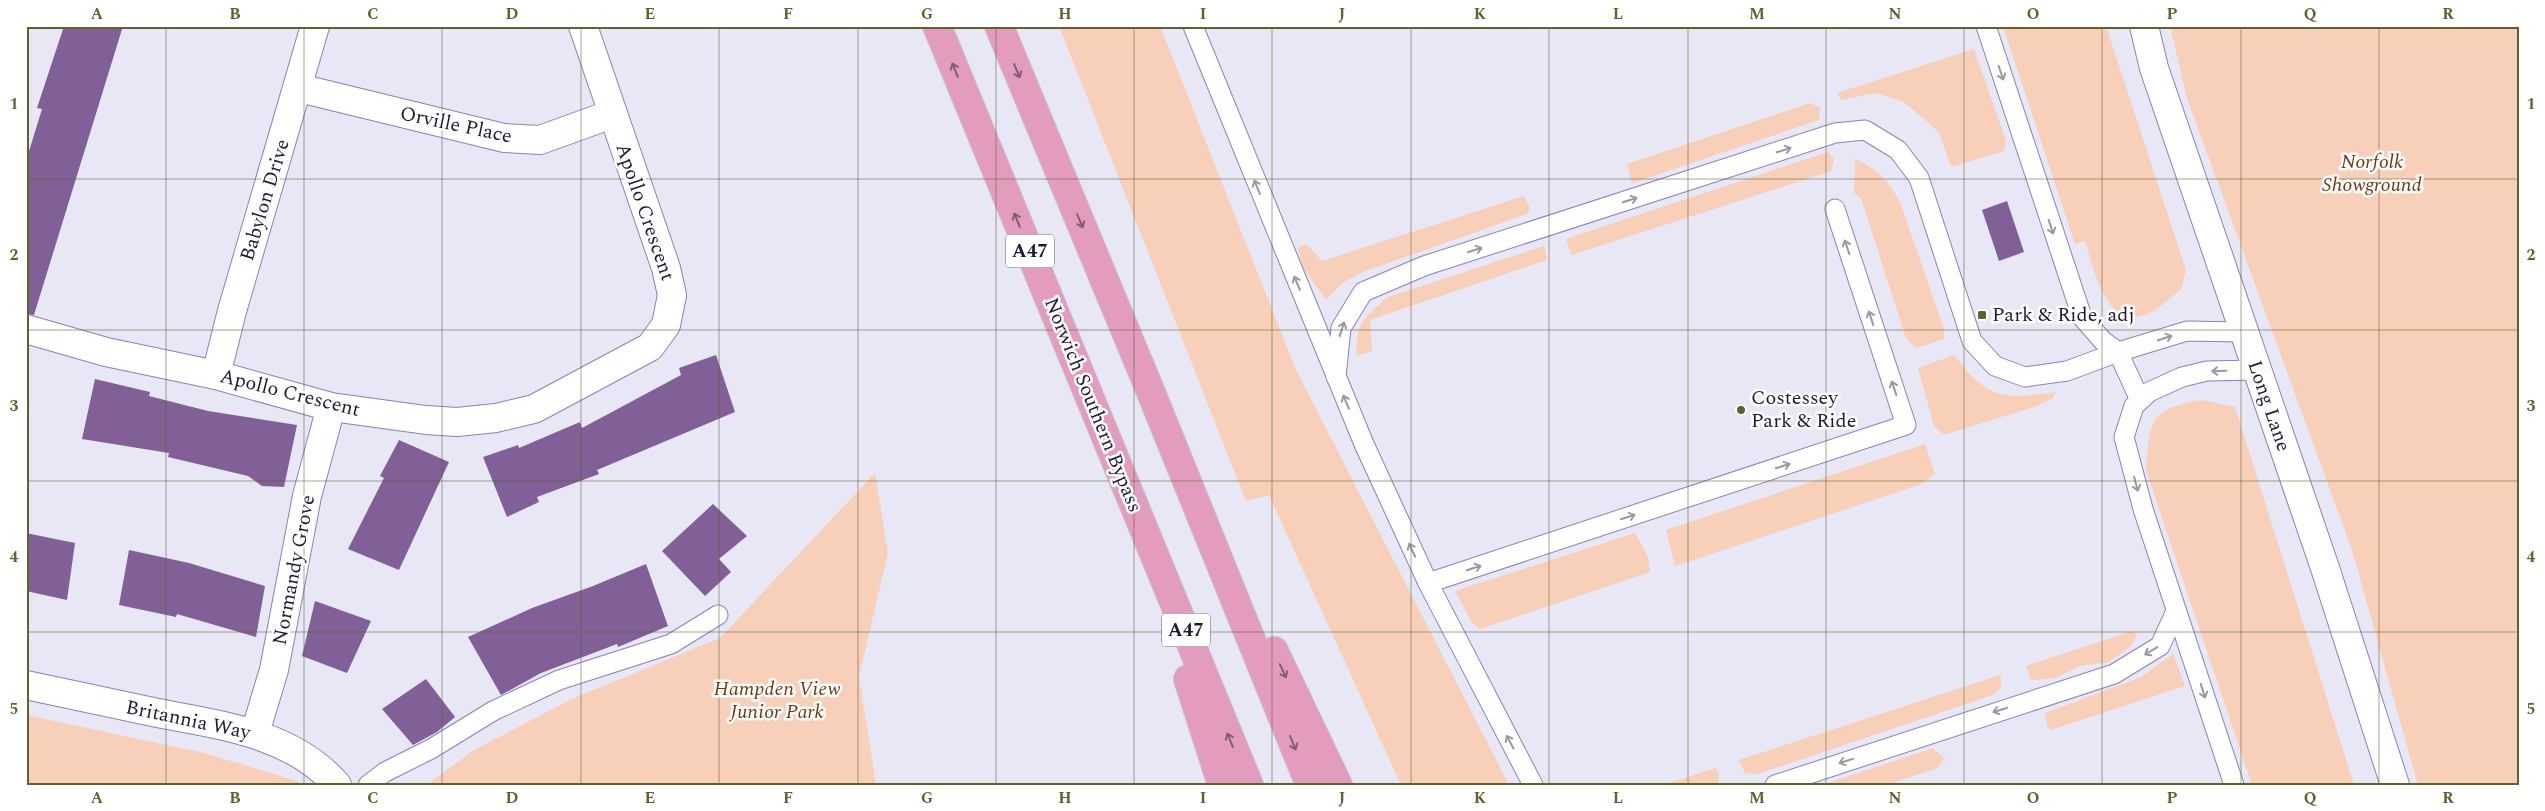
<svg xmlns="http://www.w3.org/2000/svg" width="2545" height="811" font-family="Spectral,serif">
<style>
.green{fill:#f8cfb9}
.building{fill:#816098}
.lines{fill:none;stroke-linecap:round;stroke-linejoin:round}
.service-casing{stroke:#8980be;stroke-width:21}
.minor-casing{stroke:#8980be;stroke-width:30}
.tertiary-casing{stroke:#8980be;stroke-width:30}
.trunk-casing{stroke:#c5c4ca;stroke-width:30}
.service{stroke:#fff;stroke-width:19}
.minor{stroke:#fff;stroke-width:28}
.tertiary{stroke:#fff;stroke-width:28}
.trunk{stroke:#e49cbe;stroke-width:28}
.oneway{stroke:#825c79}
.oneway2{stroke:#9b98a4}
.grid{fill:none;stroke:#5f612e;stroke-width:1;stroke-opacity:0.55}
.poi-dot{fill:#5f612e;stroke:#fff;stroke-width:2}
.labels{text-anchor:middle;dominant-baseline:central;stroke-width:5;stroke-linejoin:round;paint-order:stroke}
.shield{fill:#fff;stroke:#635f71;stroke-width:1}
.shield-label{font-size:19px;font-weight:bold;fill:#201b34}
.street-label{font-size:20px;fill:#201b34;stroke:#fff}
.park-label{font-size:20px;font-style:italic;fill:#72380e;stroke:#fff}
.poi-label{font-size:20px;fill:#201b34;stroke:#fff;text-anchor:start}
.neatline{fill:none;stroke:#5f612e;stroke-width:2}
.grid-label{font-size:16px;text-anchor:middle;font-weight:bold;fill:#5f612e}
</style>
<rect width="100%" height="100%" fill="#e8e7f5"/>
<g class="green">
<path d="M1059 26H1160L1296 370 1509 785H1401L1269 495 1246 501Z"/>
<path d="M2003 26H2106L2186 270 2181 289C2171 297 2161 307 2150 313 2106 334 2094 269 2085 241L2075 244Z"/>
<path d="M2170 26H2519V785H2418L2352 550 2187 98Z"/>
<path d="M1974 49 2006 141 2004 151 1951 167 1939 132 1904 102 1876 93 1841 100 1837 93Z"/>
<path d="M1810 103 1820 108 1819 120 1632 183 1627 164Z"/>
<path d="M1828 152 1834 159 1831 171 1572 255 1566 239Z"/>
<path d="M1855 159C1876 167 1889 182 1900 202L1944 329V339L1916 348 1906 338 1861 198 1854 193Z"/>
<path d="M1524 196 1530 208 1527 214 1363 272 1342 283 1326 300 1302 266 1298 248 1306 244 1322 261Z"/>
<path d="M1544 246 1547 260 1370 320 1372 351 1357 356C1354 324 1366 316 1388 297Z"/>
<path d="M1954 355C1987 399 2003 400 2056 392L2052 399 2036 406 1944 435 1934 426 1918 368Z"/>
<path d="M2202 400 2235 407 2354 785H2252L2146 470C2151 418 2148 410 2202 400Z"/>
<path d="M1925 444 1935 474 1921 484 1675 566 1666 530Z"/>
<path d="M875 473 888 553 859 676 876 785H427L474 750 572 699 720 638Z"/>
<path d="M1635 533 1648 557 1650 572 1480 629 1472 623 1455 591Z"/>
<path d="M2132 631 2137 634 2132 645 2109 662 2080 666 2056 678 2031 680 2026 666Z"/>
<path d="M2173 654 2185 686 2051 730 2047 726 2045 713 2141 677Z"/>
<path d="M2000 675C2003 684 2001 690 1993 695L1758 774 1745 773 1739 760Z"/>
<path d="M26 715 204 753 297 781 301 785H26Z"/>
<path d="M1933 748 1944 758 1938 768 1886 785H1822Z"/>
<path d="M1716 768 1719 775 1718 782 1712 785H1663Z"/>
</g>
<g class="building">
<path d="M64 26H123L34 315 26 314V161L42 109 37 108Z"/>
<path d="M2007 201 2024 252 1999 261 1982 210Z"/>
<path d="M716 355 735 412 597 470 599 474 537 497 539 502 507 517 483 457 518 445 519 448 580 422 582 428 681 375 679 368Z"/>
<path d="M95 379 150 392 149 396 208 411 297 425 284 487 262 486 248 476 168 457 169 453 82 439Z"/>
<path d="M399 440 449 462 399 570 348 549 384 478 380 476Z"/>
<path d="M713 504 747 536 719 559 731 572 705 596 662 551Z"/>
<path d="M26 533 75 543 67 600 26 591Z"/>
<path d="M129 550 189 563 265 586 256 637 177 614 176 617 119 605Z"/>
<path d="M646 564 668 626 618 647 617 644 541 673 501 695 468 637 532 608 593 586Z"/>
<path d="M315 601 371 621 347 673 302 656Z"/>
<path d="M426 679 455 717 437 732 413 745 382 709Z"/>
</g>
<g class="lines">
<g class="service-casing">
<g id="service">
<path d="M1193 26 1364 444 1428 583 1533 785"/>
<path d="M1986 26 2082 317 2103 341 2118 352 2140 400"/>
<path d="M1336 377 1341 328 1363 292 1424 266 1835 133 1865 130 1898 150 1919 178 1972 341 1995 366 2025 377 2067 371 2118 352 2187 331 2243 332"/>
<path d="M1428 583 1906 425 1835 209"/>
<path d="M368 785 385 772 431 749 493 711 559 680 671 644 718 615"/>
<path d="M1775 785 2114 674 2160 646 2176 611"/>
<path d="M2234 785 2143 509 2124 437 2134 406 2149 392 2182 377 2207 371 2256 370"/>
</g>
</g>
<g class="minor-casing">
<g id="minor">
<path d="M299 88 504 138 540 140 612 114"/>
<path d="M26 329 106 352 216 375 331 407 426 420 457 422 496 418 534 409 650 347 666 325 672 295 666 268 583 26"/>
<path d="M216 375 232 311 315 26"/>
<path d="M26 685C68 694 111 703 153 712 217 725 291 732 337 785"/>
<path d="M255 733 274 670 307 496 331 407"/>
</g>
</g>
<g class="tertiary-casing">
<path id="tertiary" d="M2144 26 2154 68 2325 568 2395 785"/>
</g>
<g class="trunk-casing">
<g id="trunk">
<path d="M937 26 1249 785"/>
<path d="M999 26 1150 390 1310 785"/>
<path d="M1274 651 1338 785"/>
<path d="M1188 679 1222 785"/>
</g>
</g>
<use href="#service" class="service"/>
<use href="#minor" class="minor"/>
<use href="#tertiary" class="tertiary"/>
<use href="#trunk" class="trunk"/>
</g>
<defs><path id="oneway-shaft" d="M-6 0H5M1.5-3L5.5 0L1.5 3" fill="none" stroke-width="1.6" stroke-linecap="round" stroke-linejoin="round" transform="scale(1.25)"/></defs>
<g class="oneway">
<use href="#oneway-shaft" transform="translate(955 70) rotate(-112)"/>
<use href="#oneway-shaft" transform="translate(1017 71) rotate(67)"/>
<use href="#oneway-shaft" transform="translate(1017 220) rotate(-112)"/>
<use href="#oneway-shaft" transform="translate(1080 221) rotate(67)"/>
<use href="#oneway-shaft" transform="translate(1283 671) rotate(65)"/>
<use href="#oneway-shaft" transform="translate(1230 740) rotate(-112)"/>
<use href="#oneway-shaft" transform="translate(1293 743) rotate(68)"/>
</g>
<g class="oneway2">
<use href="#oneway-shaft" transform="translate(2001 73) rotate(72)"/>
<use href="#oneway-shaft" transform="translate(1784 150) rotate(-18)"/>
<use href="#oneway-shaft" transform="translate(1257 187) rotate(-112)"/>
<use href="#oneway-shaft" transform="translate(1630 200) rotate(-18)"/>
<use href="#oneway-shaft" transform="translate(2051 227) rotate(72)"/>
<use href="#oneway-shaft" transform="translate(1847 247) rotate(-108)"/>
<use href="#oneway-shaft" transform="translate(1475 250) rotate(-18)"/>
<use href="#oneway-shaft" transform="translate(1297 283) rotate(-113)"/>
<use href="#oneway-shaft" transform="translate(1871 318) rotate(-108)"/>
<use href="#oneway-shaft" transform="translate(1342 329) rotate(-72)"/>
<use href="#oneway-shaft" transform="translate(2165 338) rotate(-18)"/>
<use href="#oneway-shaft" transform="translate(2219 371) rotate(178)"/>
<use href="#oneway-shaft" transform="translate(1894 388) rotate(-108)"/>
<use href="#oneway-shaft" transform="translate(1346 402) rotate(-113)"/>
<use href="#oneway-shaft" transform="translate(1783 466) rotate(-18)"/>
<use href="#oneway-shaft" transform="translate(2136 484) rotate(75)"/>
<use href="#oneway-shaft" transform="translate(1628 517) rotate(-18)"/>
<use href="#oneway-shaft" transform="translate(1412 550) rotate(-115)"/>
<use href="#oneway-shaft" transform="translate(1474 568) rotate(-18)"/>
<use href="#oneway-shaft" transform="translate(2151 651) rotate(149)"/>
<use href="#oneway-shaft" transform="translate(2203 691) rotate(72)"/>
<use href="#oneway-shaft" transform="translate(2000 710) rotate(162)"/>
<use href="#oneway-shaft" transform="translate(1510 742) rotate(-118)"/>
<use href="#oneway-shaft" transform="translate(1846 761) rotate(162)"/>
</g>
<path class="grid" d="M166 26V785M304 26V785M442 26V785M581 26V785M719 26V785M858 26V785M996 26V785M1134 26V785M1272 26V785M1411 26V785M1549 26V785M1688 26V785M1826 26V785M1964 26V785M2102 26V785M2241 26V785M2379 26V785M26 179H2519M26 330H2519M26 481H2519M26 632H2519"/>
<g class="poi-dot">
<rect x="1977" y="310" width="10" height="10" rx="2.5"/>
<circle cx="1741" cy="410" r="5"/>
</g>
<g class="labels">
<g class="shield">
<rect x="1006" y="234.5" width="48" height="33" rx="4"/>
<rect x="1162" y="613.5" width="48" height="33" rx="4"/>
</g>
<g class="shield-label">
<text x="1030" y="251">A47</text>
<text x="1186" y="630">A47</text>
</g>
<g class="street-label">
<text transform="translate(456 125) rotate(12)">Orville Place</text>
<text transform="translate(265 200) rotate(-73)">Babylon Drive</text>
<text transform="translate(645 212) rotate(71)">Apollo Crescent</text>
<text transform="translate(290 393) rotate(14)">Apollo Crescent</text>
<text transform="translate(1093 405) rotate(68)">Norwich Southern Bypass</text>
<text transform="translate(2269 406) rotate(71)">Long Lane</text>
<text transform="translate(294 570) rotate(-79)">Normandy Grove</text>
<text transform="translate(188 720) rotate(12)">Britannia Way</text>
</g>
<g class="park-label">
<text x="2372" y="162">Norfolk<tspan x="2372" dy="23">Showground</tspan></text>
<text x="777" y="689">Hampden View<tspan x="777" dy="23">Junior Park</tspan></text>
</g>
<g class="poi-label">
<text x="1992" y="315">Park &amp; Ride, adj</text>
<text x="1751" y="398">Costessey<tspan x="1751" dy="23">Park &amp; Ride</tspan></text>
</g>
</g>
<rect width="2545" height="811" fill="none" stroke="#ffffff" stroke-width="55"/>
<rect x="28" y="28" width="2490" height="756" class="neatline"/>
<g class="grid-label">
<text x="97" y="19">A</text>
<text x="235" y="19">B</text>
<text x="373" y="19">C</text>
<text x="512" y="19">D</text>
<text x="650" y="19">E</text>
<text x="788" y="19">F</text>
<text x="927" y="19">G</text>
<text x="1065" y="19">H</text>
<text x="1203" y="19">I</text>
<text x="1342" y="19">J</text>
<text x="1480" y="19">K</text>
<text x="1618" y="19">L</text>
<text x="1757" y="19">M</text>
<text x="1895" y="19">N</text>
<text x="2033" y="19">O</text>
<text x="2172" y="19">P</text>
<text x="2310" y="19">Q</text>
<text x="2448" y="19">R</text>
<text x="14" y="109">1</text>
<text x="2531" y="109">1</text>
<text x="14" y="260">2</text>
<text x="2531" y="260">2</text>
<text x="14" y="411">3</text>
<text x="2531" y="411">3</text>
<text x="14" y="562">4</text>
<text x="2531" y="562">4</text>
<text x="14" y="714">5</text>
<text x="2531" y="714">5</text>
<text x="97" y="803">A</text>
<text x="235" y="803">B</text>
<text x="373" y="803">C</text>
<text x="512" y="803">D</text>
<text x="650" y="803">E</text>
<text x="788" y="803">F</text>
<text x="927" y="803">G</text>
<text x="1065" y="803">H</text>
<text x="1203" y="803">I</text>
<text x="1342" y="803">J</text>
<text x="1480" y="803">K</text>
<text x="1618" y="803">L</text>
<text x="1757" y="803">M</text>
<text x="1895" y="803">N</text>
<text x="2033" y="803">O</text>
<text x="2172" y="803">P</text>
<text x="2310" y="803">Q</text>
<text x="2448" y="803">R</text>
</g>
</svg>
